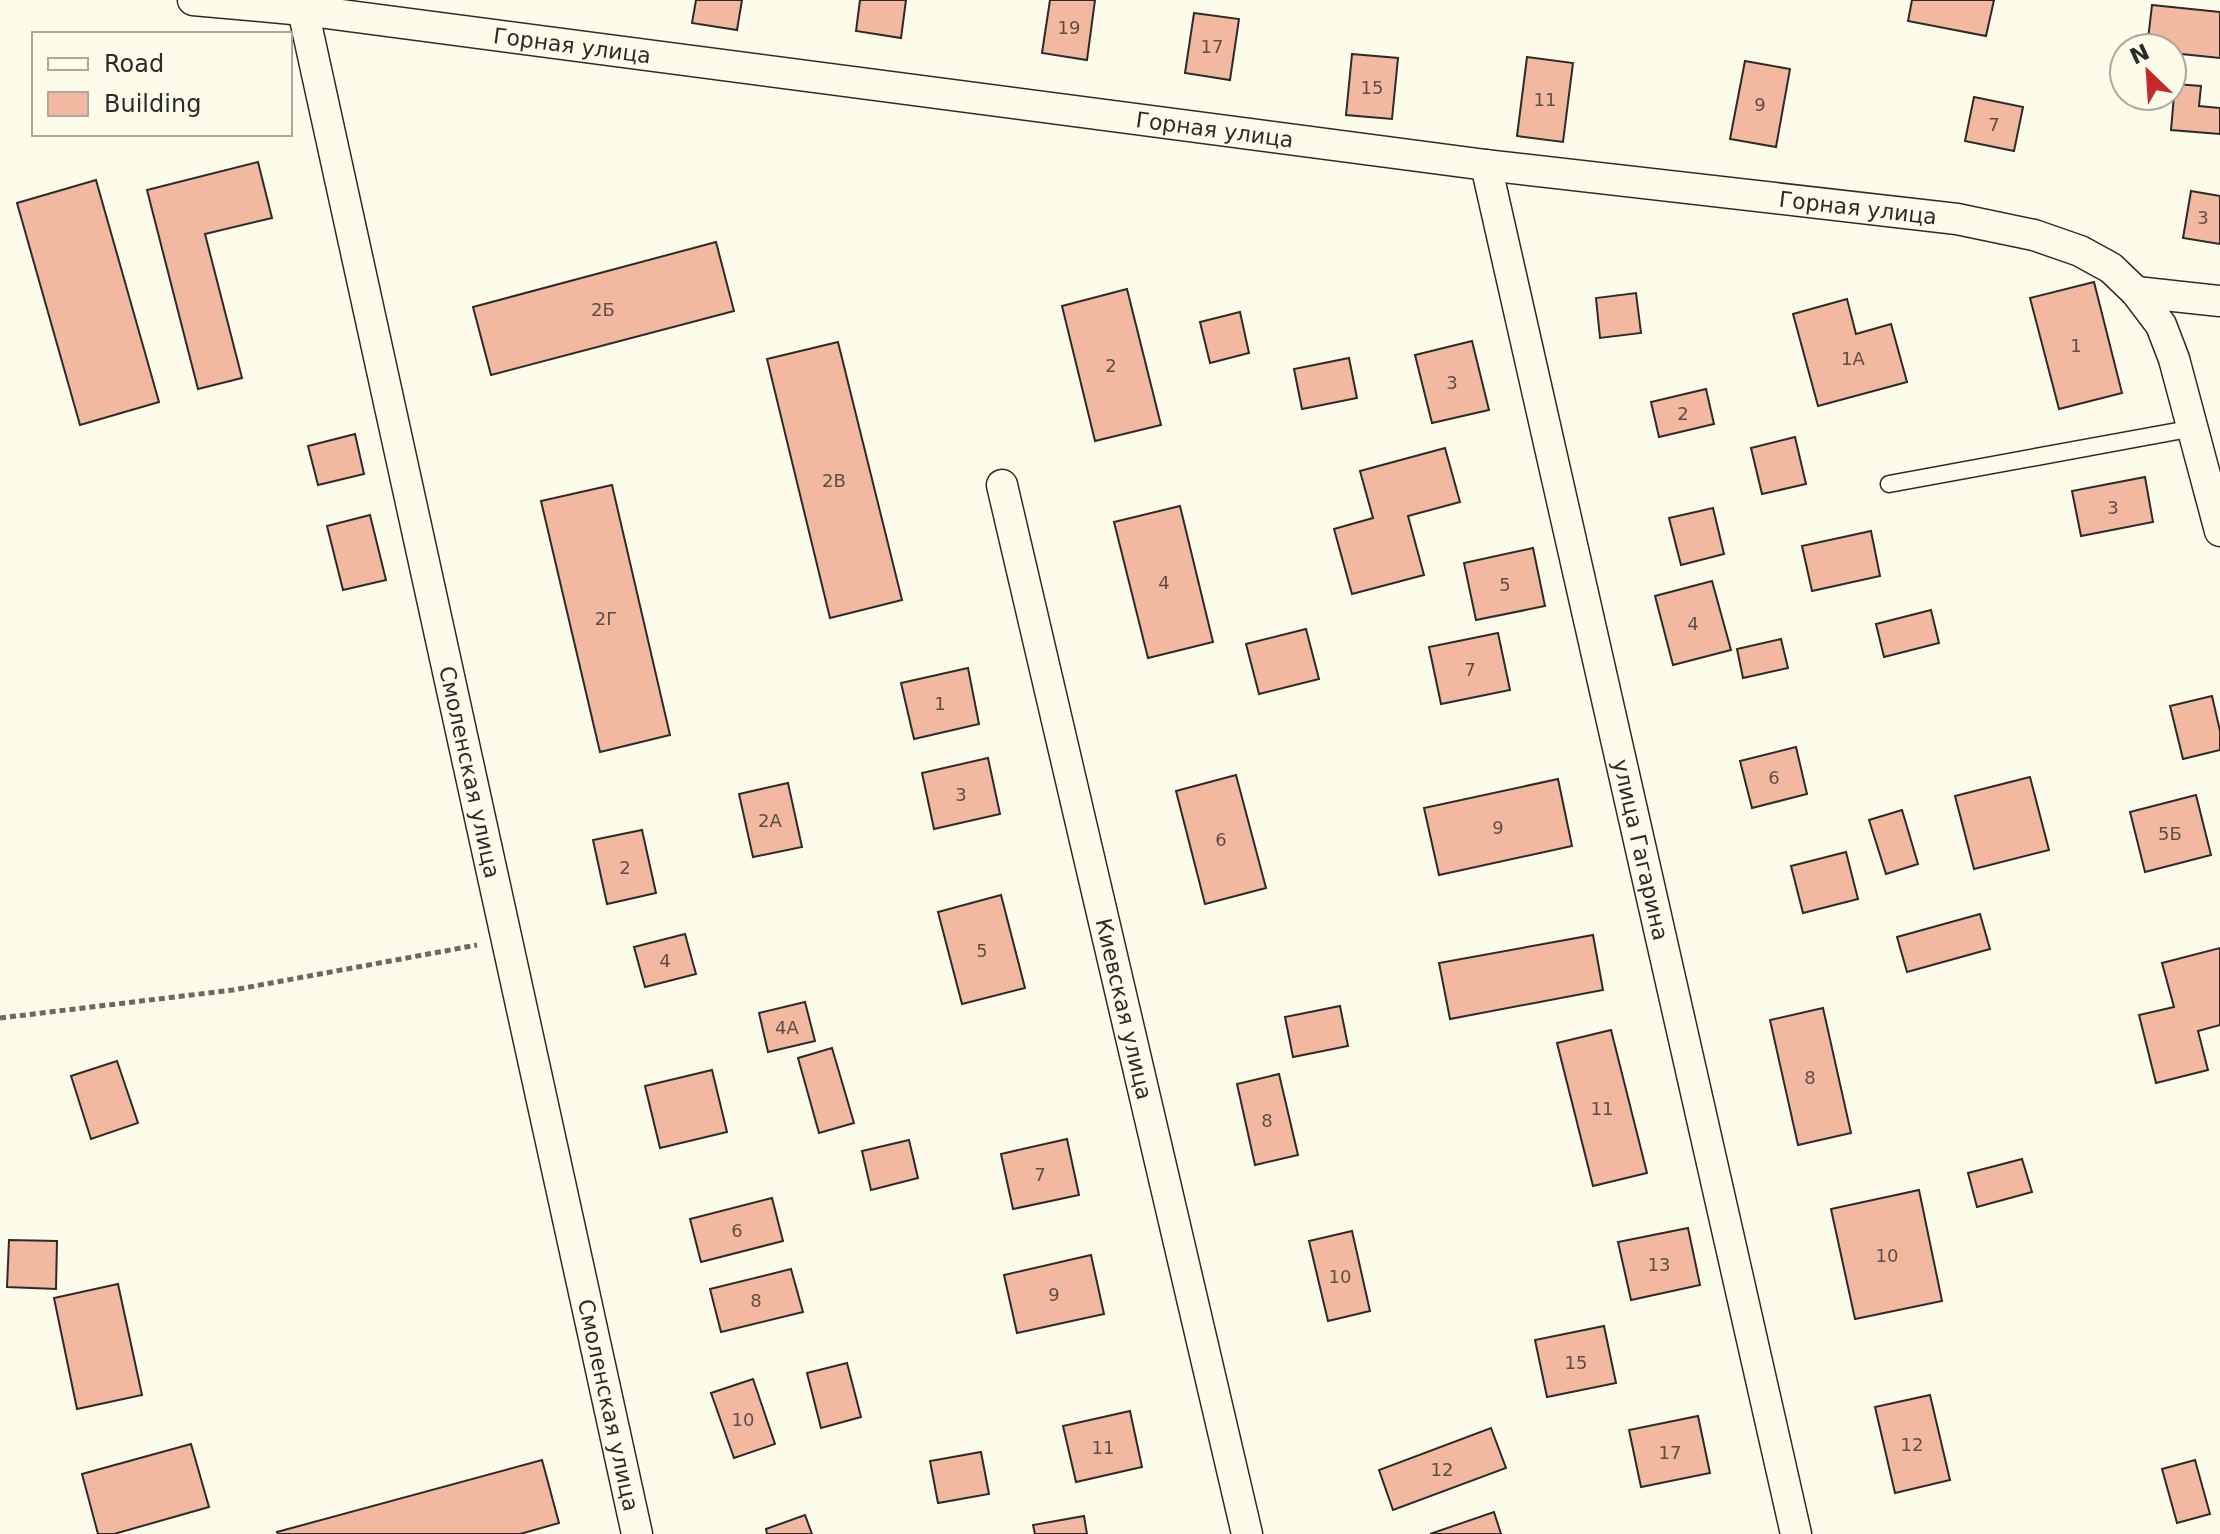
<svg xmlns="http://www.w3.org/2000/svg" width="2220" height="1534" font-family="'DejaVu Sans',sans-serif">
<style>
.building{fill:#f2b8a0;stroke:#2b2b2b;stroke-width:2}
.lines{fill:none;stroke-linecap:round;stroke-linejoin:round}
.lane-casing{stroke:#2b2b2b;stroke-width:19}
.street-casing{stroke:#2b2b2b;stroke-width:33}
.path{stroke:#6a6964;stroke-width:5;stroke-dasharray:6 4;stroke-linecap:butt}
.lane{stroke:#fdfbea;stroke-width:16}
.street{stroke:#fdfbea;stroke-width:30}
.labels{text-anchor:middle;dominant-baseline:central;stroke-width:6;stroke-linejoin:round;paint-order:stroke}
.number-label{font-size:18px;fill:#5d4e48}
.street-label{font-size:22px;fill:#2b2b2b;stroke:#fdfbea}
</style>
<rect width="100%" height="100%" fill="#fdfbea"/>
<g class="building">
<path d="M696 0H742L737 30 692 23Z"/>
<path d="M860 0H906L901 38 856 31Z"/>
<path d="M1050 0H1095L1087 60 1042 53Z"/>
<path d="M1912 0H1994L1986 36 1908 21Z"/>
<path d="M2152 5 2220 12V58L2172 53V48H2147Z"/>
<path d="M1194 13 1239 19 1230 80 1185 73Z"/>
<path d="M1352 54 1398 58 1392 119 1346 115Z"/>
<path d="M1527 57 1573 63 1563 142 1517 136Z"/>
<path d="M1745 61 1790 69 1776 147 1730 139Z"/>
<path d="M2175 84 2201 86 2199 106 2220 108V134L2171 130Z"/>
<path d="M1974 97 2023 107 2014 151 1965 141Z"/>
<path d="M258 162 272 218 205 234 242 378 198 389 147 190Z"/>
<path d="M96 180 159 402 80 425 17 203Z"/>
<path d="M2191 191 2220 196V244L2183 238Z"/>
<path d="M716 242 734 311 491 375 473 307Z"/>
<path d="M2094 282 2122 393 2059 409 2030 298Z"/>
<path d="M1127 289 1161 425 1095 441 1062 306Z"/>
<path d="M1636 293 1641 333 1600 338 1596 298Z"/>
<path d="M1847 299 1856 334 1891 324 1907 382 1818 406 1793 314Z"/>
<path d="M1240 312 1249 353 1210 363 1200 322Z"/>
<path d="M1472 341 1489 410 1432 423 1415 355Z"/>
<path d="M838 342 902 600 830 618 767 359Z"/>
<path d="M1349 358 1357 398 1302 409 1294 369Z"/>
<path d="M1706 389 1714 424 1659 437 1651 402Z"/>
<path d="M355 434 364 474 318 485 308 446Z"/>
<path d="M1795 437 1806 484 1762 494 1751 448Z"/>
<path d="M1445 448 1460 502 1408 516 1424 575 1352 594 1334 529 1373 518 1360 471Z"/>
<path d="M2145 477 2153 522 2081 536 2072 491Z"/>
<path d="M612 485 670 735 600 752 541 501Z"/>
<path d="M1180 506 1213 642 1148 658 1114 522Z"/>
<path d="M1713 508 1724 554 1681 565 1669 518Z"/>
<path d="M370 515 386 580 343 590 327 526Z"/>
<path d="M1871 531 1880 576 1812 591 1802 546Z"/>
<path d="M1533 548 1545 606 1476 620 1464 563Z"/>
<path d="M1712 581 1731 650 1673 665 1655 596Z"/>
<path d="M1931 610 1939 643 1884 657 1876 624Z"/>
<path d="M1306 629 1319 679 1259 694 1246 644Z"/>
<path d="M1498 633 1510 690 1441 704 1429 647Z"/>
<path d="M1781 639 1788 668 1743 678 1737 649Z"/>
<path d="M968 668 979 724 914 739 901 683Z"/>
<path d="M2212 696 2220 731V750L2183 759 2170 706Z"/>
<path d="M1796 747 1807 794 1752 808 1740 761Z"/>
<path d="M988 758 1000 814 934 829 922 773Z"/>
<path d="M1236 775 1266 888 1205 904 1176 791Z"/>
<path d="M2030 777 2049 850 1974 869 1955 796Z"/>
<path d="M1558 779 1572 846 1439 875 1424 808Z"/>
<path d="M788 783 802 847 753 857 739 794Z"/>
<path d="M2196 795 2211 855 2145 872 2130 812Z"/>
<path d="M1902 810 1918 864 1886 874 1869 820Z"/>
<path d="M642 830 656 893 607 904 593 840Z"/>
<path d="M1846 852 1858 899 1803 913 1791 866Z"/>
<path d="M1001 895 1025 988 962 1004 938 912Z"/>
<path d="M1980 914 1990 949 1907 972 1897 937Z"/>
<path d="M685 934 696 974 645 987 634 947Z"/>
<path d="M1593 935 1603 990 1450 1019 1439 963Z"/>
<path d="M2220 948V1025L2198 1031 2208 1070 2156 1083 2139 1015 2174 1007 2162 963Z"/>
<path d="M805 1002 815 1041 768 1052 759 1013Z"/>
<path d="M1340 1006 1348 1046 1293 1057 1285 1017Z"/>
<path d="M1823 1008 1851 1133 1798 1145 1770 1020Z"/>
<path d="M1611 1030 1647 1173 1593 1186 1557 1043Z"/>
<path d="M832 1048 854 1123 819 1133 798 1058Z"/>
<path d="M117 1061 138 1123 91 1139 71 1076Z"/>
<path d="M712 1070 727 1132 660 1148 645 1086Z"/>
<path d="M1279 1074 1298 1155 1255 1165 1237 1084Z"/>
<path d="M1067 1139 1079 1195 1013 1209 1001 1154Z"/>
<path d="M909 1140 918 1178 871 1190 862 1151Z"/>
<path d="M2022 1159 2032 1192 1977 1207 1968 1173Z"/>
<path d="M1919 1190 1942 1301 1855 1319 1831 1209Z"/>
<path d="M772 1198 783 1241 701 1262 690 1219Z"/>
<path d="M1688 1228 1700 1285 1631 1300 1618 1242Z"/>
<path d="M1352 1231 1370 1311 1328 1321 1309 1241Z"/>
<path d="M9 1240 57 1241 56 1289 7 1287Z"/>
<path d="M1091 1255 1104 1314 1017 1333 1004 1275Z"/>
<path d="M791 1269 803 1312 721 1332 710 1289Z"/>
<path d="M118 1284 142 1395 77 1409 54 1298Z"/>
<path d="M1604 1326 1616 1383 1547 1397 1535 1340Z"/>
<path d="M847 1363 861 1417 821 1428 807 1373Z"/>
<path d="M753 1379 775 1444 734 1458 711 1393Z"/>
<path d="M1930 1395 1950 1480 1895 1493 1875 1407Z"/>
<path d="M1130 1411 1142 1467 1076 1482 1063 1426Z"/>
<path d="M1698 1416 1710 1473 1641 1487 1629 1430Z"/>
<path d="M1491 1428 1506 1468 1393 1510 1379 1470Z"/>
<path d="M191 1444 209 1507 114 1534H98L82 1474Z"/>
<path d="M981 1452 989 1494 938 1503 930 1461Z"/>
<path d="M542 1460 559 1523 520 1534H278L277 1532Z"/>
<path d="M2195 1460 2210 1514 2177 1523 2162 1469Z"/>
<path d="M1494 1512 1501 1534H1430Z"/>
<path d="M805 1515 812 1534H767L766 1529Z"/>
<path d="M1084 1516 1087 1534H1035L1033 1525Z"/>
</g>
<g class="lines">
<g class="lane-casing">
<path id="lane" d="M1889 484 2194 428"/>
</g>
<g class="street-casing">
<g id="street">
<path id="s1" d="M193 0 303 10 1486 165 1957 219 2034 235 2080 251 2111 268 2136 292 2161 325 2174 359 2220 531"/>
<path id="s2" d="M303 10 637 1534"/>
<path id="s3" d="M1486 165 1796 1534"/>
<path d="M2136 292 2220 301"/>
<path id="s4" d="M1002 485 1247 1534"/>
</g>
</g>
<path class="path" d="M0 1018 233 990 477 945"/>
<use href="#lane" class="lane"/>
<use href="#street" class="street"/>
</g>
<g class="labels">
<g class="number-label">
<text x="1069" y="27">19</text>
<text x="1212" y="46">17</text>
<text x="1372" y="87">15</text>
<text x="1545" y="99">11</text>
<text x="1760" y="104">9</text>
<text x="1994" y="124">7</text>
<text x="2203" y="217">3</text>
<text x="603" y="309">2Б</text>
<text x="2076" y="345">1</text>
<text x="1853" y="358">1A</text>
<text x="1111" y="365">2</text>
<text x="1452" y="382">3</text>
<text x="1683" y="413">2</text>
<text x="834" y="480">2В</text>
<text x="2113" y="507">3</text>
<text x="1164" y="582">4</text>
<text x="1505" y="584">5</text>
<text x="606" y="618">2Г</text>
<text x="1693" y="623">4</text>
<text x="1470" y="669">7</text>
<text x="940" y="703">1</text>
<text x="1774" y="777">6</text>
<text x="961" y="794">3</text>
<text x="770" y="820">2А</text>
<text x="1498" y="827">9</text>
<text x="2170" y="833">5Б</text>
<text x="1221" y="839">6</text>
<text x="625" y="867">2</text>
<text x="982" y="950">5</text>
<text x="665" y="960">4</text>
<text x="787" y="1027">4А</text>
<text x="1810" y="1077">8</text>
<text x="1602" y="1108">11</text>
<text x="1267" y="1120">8</text>
<text x="1040" y="1174">7</text>
<text x="737" y="1230">6</text>
<text x="1887" y="1255">10</text>
<text x="1659" y="1264">13</text>
<text x="1340" y="1276">10</text>
<text x="1054" y="1294">9</text>
<text x="756" y="1300">8</text>
<text x="1576" y="1362">15</text>
<text x="743" y="1419">10</text>
<text x="1912" y="1444">12</text>
<text x="1103" y="1447">11</text>
<text x="1670" y="1452">17</text>
<text x="1442" y="1469">12</text>
</g>
<g class="street-label">
<text stroke="none"><textPath href="#s1" startOffset="382">Горная улица</textPath></text>
<text stroke="none"><textPath href="#s1" startOffset="1030">Горная улица</textPath></text>
<text stroke="none"><textPath href="#s1" startOffset="1678">Горная улица</textPath></text>
<text stroke="none"><textPath href="#s2" startOffset="780">Смоленская улица</textPath></text>
<text stroke="none"><textPath href="#s3" startOffset="702">улица Гагарина</textPath></text>
<text stroke="none"><textPath href="#s4" startOffset="538">Киевская улица</textPath></text>
<text stroke="none"><textPath href="#s2" startOffset="1428">Смоленская улица</textPath></text>
</g>
</g>
<rect x="32" y="32" width="260" height="104" fill="#fdfbea" stroke="#a9a89e" stroke-width="2"/>
<rect x="48" y="58" width="40" height="12" fill="#fdfbea" stroke="#a9a89e" stroke-width="2"/>
<text x="104" y="72" font-size="24" fill="#2b2b2b">Road</text>
<rect x="48" y="92" width="40" height="24" fill="#f2b8a0" stroke="#a9a89e" stroke-width="2"/>
<text x="104" y="112" font-size="24" fill="#2b2b2b">Building</text>
<g transform="translate(2148 72) rotate(335)"><circle r="38" fill="#fdfbea" stroke="#a9a89e" stroke-width="2"/>
<path d="M0-6L14 30L0 20L-14 30Z" fill="#c62828"/>
<text y="-12" font-size="22" font-weight="bold" text-anchor="middle" fill="#2b2b2b">N</text>
</g>
</svg>
